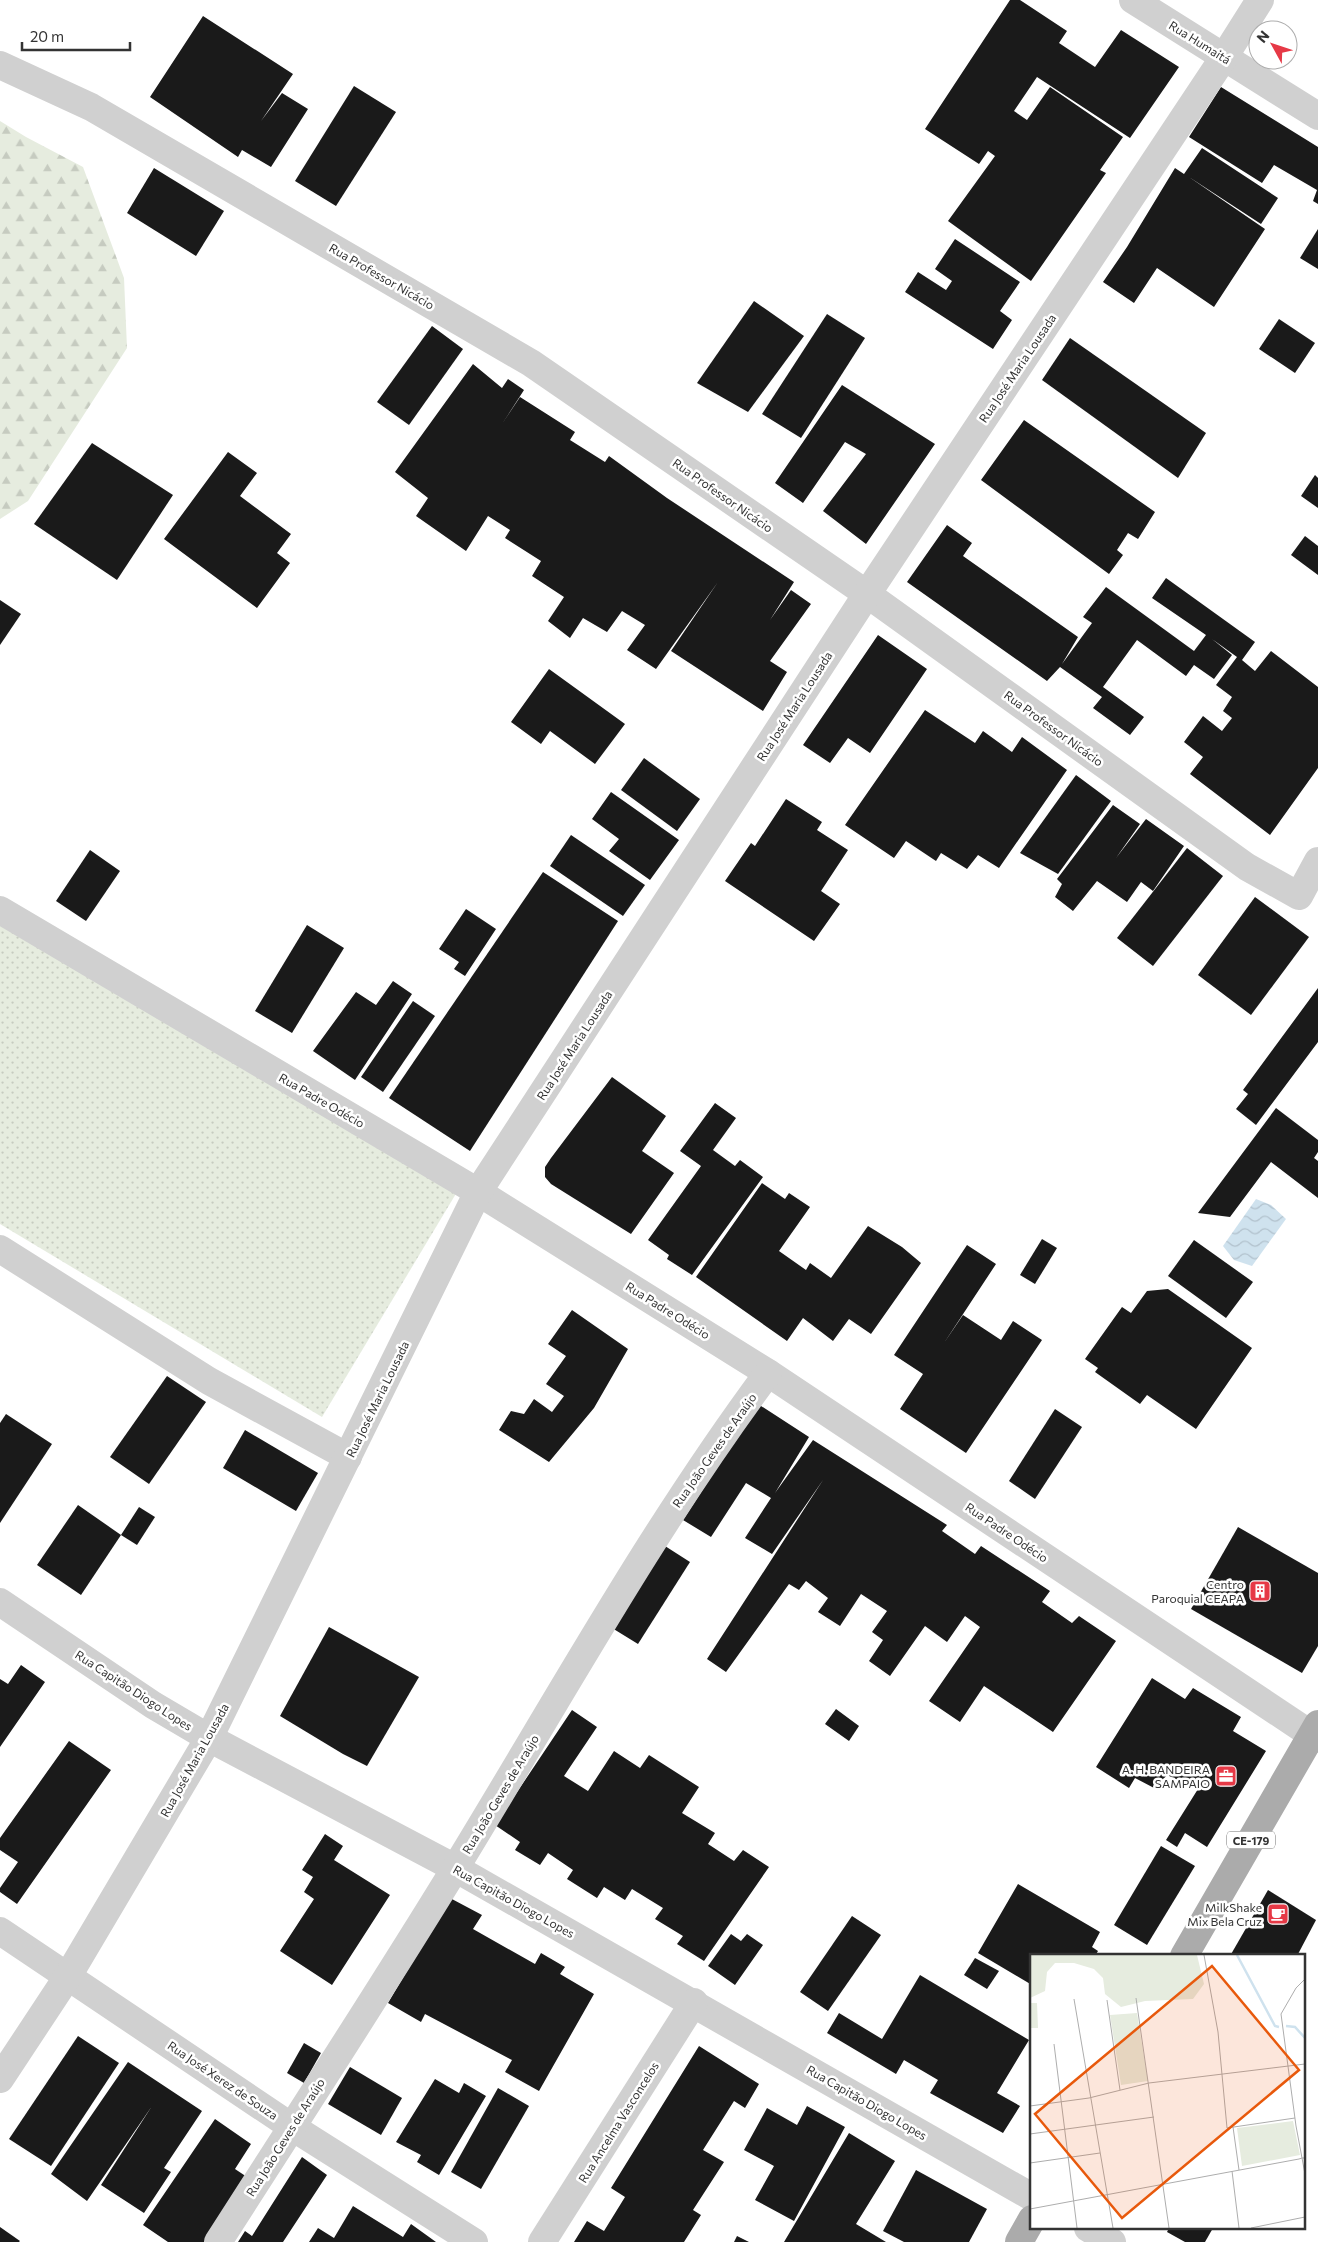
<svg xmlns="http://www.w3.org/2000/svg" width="1318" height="2242" font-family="Commissioner,sans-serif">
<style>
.grass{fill:url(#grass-dots)}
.forest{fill:url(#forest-firs)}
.water{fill:url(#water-waves)}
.building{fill:#1a1a1a}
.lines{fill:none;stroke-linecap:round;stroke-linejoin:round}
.street{stroke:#d0d0d0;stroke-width:28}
.primary{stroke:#ababab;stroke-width:28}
.labels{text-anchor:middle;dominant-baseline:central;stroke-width:5;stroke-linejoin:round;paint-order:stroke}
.shield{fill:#fff;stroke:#707070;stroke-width:1}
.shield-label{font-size:11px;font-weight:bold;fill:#333}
.street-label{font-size:12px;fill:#333;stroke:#fff}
.poi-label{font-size:12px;fill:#333;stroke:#fff;text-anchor:end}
.inset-river{fill:none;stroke:#cfe2ee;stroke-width:2.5}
.inset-road{fill:none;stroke:#adadad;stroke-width:1}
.view{fill:#e8590c;fill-opacity:0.15;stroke:#e8590c;stroke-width:2.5}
.inset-edge{fill:none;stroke:#333;stroke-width:2.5}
</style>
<defs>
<pattern id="grass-dots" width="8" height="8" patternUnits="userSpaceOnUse" patternTransform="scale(1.25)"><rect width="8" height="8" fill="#e6ecdf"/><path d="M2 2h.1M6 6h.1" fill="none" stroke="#c6cbc0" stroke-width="1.8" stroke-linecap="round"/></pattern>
<pattern id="forest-firs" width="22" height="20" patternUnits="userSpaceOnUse" patternTransform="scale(1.25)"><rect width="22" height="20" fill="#e6ecdf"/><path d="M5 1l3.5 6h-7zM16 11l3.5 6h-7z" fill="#c6cbc0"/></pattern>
<pattern id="water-waves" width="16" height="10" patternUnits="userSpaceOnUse" patternTransform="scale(1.25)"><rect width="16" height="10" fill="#cfe2ee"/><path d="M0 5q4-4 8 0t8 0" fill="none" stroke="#b2c2cd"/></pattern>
</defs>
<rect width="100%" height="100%" fill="#fff"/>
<path class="grass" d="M0 922 457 1192 322 1417 0 1224Z"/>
<path class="forest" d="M0 121 26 137 83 167 124 278 127 348 28 501 0 519Z"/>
<path class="water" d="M1256 1199 1271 1205 1286 1219 1252 1266 1234 1260 1223 1246Z"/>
<g class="building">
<path d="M1010 0H1020L1067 31 1059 43 1095 67 1121 30 1179 67 1130 138 1037 77 1014 111 1027 120 1050 87 1123 137 1100 170 1106 173 1031 281 948 221 995 156 988 151 979 164 925 129Z"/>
<path d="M203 16 293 74 261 121 282 93 308 109 271 167 242 150 238 157 150 97Z"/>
<path d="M354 86 396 112 336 206 295 181Z"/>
<path d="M1221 87 1318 147V204L1313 201 1317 190 1274 165 1262 183 1189 137Z"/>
<path d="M1202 148 1278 198 1261 224 1189 177 1265 229 1214 307 1157 268 1134 303 1103 282 1127 247 1175 168 1184 174Z"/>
<path d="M154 168 224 211 196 256 127 213Z"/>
<path d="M1318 229V269L1300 258Z"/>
<path d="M955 239 1020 282 1000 311 1012 320 993 349 905 292 918 272 946 290 952 281 935 269Z"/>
<path d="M754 301 804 336 748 412 697 383Z"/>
<path d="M827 314 865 338 801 438 762 414Z"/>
<path d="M1279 319 1315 343 1295 373 1259 349Z"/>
<path d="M432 326 463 349 409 425 377 402Z"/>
<path d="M1070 338 1206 433 1178 478 1042 380Z"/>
<path d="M473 364 502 388 508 379 524 390 502 424 520 397 575 432 570 440 605 462 609 456 667 498 794 582 770 620 791 590 811 604 770 661 787 672 763 711 671 651 718 582 656 669 627 650 645 625 622 611 607 632 583 618 570 638 548 621 564 597 532 576 541 561 505 538 510 530 488 516 466 551 416 516 428 498 395 472Z"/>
<path d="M842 385 935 444 866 544 823 511 866 454 845 442 803 503 775 483Z"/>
<path d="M1024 420 1155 512 1138 539 1128 533 1117 550 1123 555 1109 574 981 480Z"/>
<path d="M92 443 173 495 117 580 34 524Z"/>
<path d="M228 452 257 473 240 496 291 534 277 553 290 563 257 608 164 539Z"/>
<path d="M1315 475 1318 478V508L1301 496Z"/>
<path d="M947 525 972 543 963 556 1078 637 1062 664 1092 623 1083 617 1106 587 1194 651 1206 635 1152 598 1166 578 1255 642 1242 660 1255 671 1271 651 1318 687V768L1270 835 1190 774 1203 757 1184 742 1203 716 1222 731 1232 718 1223 711 1232 697 1216 685 1237 657 1212 639 1232 655 1214 679 1194 665 1186 676 1137 640 1103 687 1144 717 1130 735 1093 708 1102 697 1060 667 1047 681 907 582Z"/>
<path d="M1305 536 1318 546V575L1291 555Z"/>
<path d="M0 600 21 614 0 645Z"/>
<path d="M878 635 927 669 870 753 848 738 830 763 803 745Z"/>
<path d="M549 669 625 724 595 764 550 731 541 744 511 722Z"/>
<path d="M925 710 975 743 983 731 1012 752 1022 737 1067 770 999 868 978 855 967 869 941 853 936 861 906 841 894 858 845 825Z"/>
<path d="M644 758 700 799 677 831 621 790Z"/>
<path d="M1076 775 1111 801 1058 874 1020 853Z"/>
<path d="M611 792 679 840 650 880 609 851 619 839 592 819Z"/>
<path d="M786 799 822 822 817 830 848 850 821 891 840 904 814 941 725 881 751 843 755 846Z"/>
<path d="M1113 805 1140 824 1116 858 1146 819 1184 846 1153 891 1141 882 1127 902 1097 881 1073 911 1055 897 1062 884 1057 879Z"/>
<path d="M571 835 645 885 623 916 550 866Z"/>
<path d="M1187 848 1223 876 1153 966 1117 938Z"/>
<path d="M90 850 120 871 86 921 56 901Z"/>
<path d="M543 872 618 921 470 1151 389 1098Z"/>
<path d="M1255 897 1309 937 1251 1015 1198 975Z"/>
<path d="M466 909 496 929 465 976 454 969 459 962 439 949Z"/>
<path d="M307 925 344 948 292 1033 255 1011Z"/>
<path d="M393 981 412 994 355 1080 313 1051 356 992 376 1005Z"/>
<path d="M1318 988V1042L1256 1125 1236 1109 1248 1094 1243 1090Z"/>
<path d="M413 1001 435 1016 383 1092 361 1077Z"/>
<path d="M612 1077 666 1116 642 1151 674 1173 631 1234 551 1184 545 1177V1167L551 1158Z"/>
<path d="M715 1103 736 1118 713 1150 735 1166 740 1160 763 1177 692 1275 667 1259 669 1255 648 1240 701 1166 680 1151Z"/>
<path d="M1276 1108 1318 1140V1152L1314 1158 1318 1161V1198L1271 1162 1230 1217 1198 1213Z"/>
<path d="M762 1183 785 1199 789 1193 810 1207 779 1251 806 1270 810 1263 831 1278 868 1226 902 1247 921 1263 871 1334 849 1319 833 1341 803 1318 787 1341 696 1277Z"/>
<path d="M1042 1239 1057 1248 1035 1284 1020 1275Z"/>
<path d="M1194 1240 1253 1282 1226 1318 1168 1276Z"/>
<path d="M967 1245 996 1264 944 1343 963 1315 1001 1340 1013 1321 1042 1340 966 1453 900 1409 923 1374 894 1355Z"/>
<path d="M1168 1289 1252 1348 1196 1429 1147 1395 1140 1404 1095 1372 1098 1368 1085 1359 1122 1307 1131 1313 1147 1291Z"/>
<path d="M572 1310 628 1349 594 1408 549 1462 499 1430 511 1411 524 1414 534 1399 552 1412 564 1396 546 1384 566 1356 548 1344Z"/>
<path d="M167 1376 206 1402 149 1484 110 1457Z"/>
<path d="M758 1404 809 1437 775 1493 813 1440 947 1525 942 1531 975 1554 981 1546 1050 1591 1042 1602 1072 1623 1079 1616 1116 1641 1053 1732 984 1686 960 1722 929 1701 980 1627 965 1616 947 1642 925 1626 890 1676 869 1661 883 1640 872 1632 887 1611 861 1594 840 1626 818 1612 828 1598 806 1581 799 1590 789 1584 726 1672 707 1659 823 1480 772 1554 745 1538 771 1498 746 1483 711 1537 683 1520Z"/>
<path d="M1055 1409 1082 1427 1035 1499 1009 1481Z"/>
<path d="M6 1414 52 1444 0 1523V1423Z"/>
<path d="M245 1430 318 1473 296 1511 223 1468Z"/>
<path d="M78 1505 121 1535 81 1595 37 1565Z"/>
<path d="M139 1507 155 1517 137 1545 121 1535Z"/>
<path d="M1238 1527 1318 1573V1646L1302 1673 1191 1609Z"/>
<path d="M665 1546 690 1562 638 1644 612 1628Z"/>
<path d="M329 1627 419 1677 367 1766 343 1754 280 1716Z"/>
<path d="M21 1665 45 1682 0 1747V1679L8 1684Z"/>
<path d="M1152 1678 1185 1699 1193 1688 1241 1717 1233 1731 1266 1751 1207 1847 1185 1833 1177 1847 1166 1840 1198 1789 1167 1775 1156 1789 1135 1778 1129 1788 1096 1767Z"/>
<path d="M836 1709 859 1726 849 1741 825 1724Z"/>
<path d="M572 1710 597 1727 564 1776 588 1791 614 1751 640 1768 649 1755 699 1787 682 1813 715 1833 708 1844 734 1861 743 1850 769 1867 704 1961 677 1944 683 1936 655 1919 663 1908 632 1889 625 1900 604 1887 597 1898 567 1879 573 1870 548 1853 540 1865 515 1850 520 1842 495 1825Z"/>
<path d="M69 1741 111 1770 17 1904 0 1892V1888L18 1862 0 1850V1838Z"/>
<path d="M325 1834 343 1846 334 1860 390 1895 332 1985 280 1951 314 1899 304 1892 313 1877 302 1870Z"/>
<path d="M1161 1846 1195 1866 1147 1945 1114 1925Z"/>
<path d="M1018 1884 1100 1932 1092 1947 1098 1951 1095 1956H1032V1985L978 1953Z"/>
<path d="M1268 1890 1316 1920 1297 1956H1230Z"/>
<path d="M450 1898 482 1915 473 1929 535 1964 541 1953 565 1967 560 1974 594 1994 539 2091 505 2072 512 2060 425 2014 421 2022 388 2003Z"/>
<path d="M852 1916 881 1935 828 2011 800 1992Z"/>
<path d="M731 1934 741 1941 747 1934 763 1945 735 1985 708 1966Z"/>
<path d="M975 1958 999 1971 987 1989 964 1975Z"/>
<path d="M920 1975 1029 2040 997 2093 1020 2106 1003 2133 930 2093 938 2080 904 2060 896 2074 827 2033 839 2013 882 2039Z"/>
<path d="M78 2036 119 2063 51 2166 9 2139Z"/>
<path d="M304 2043 321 2053 304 2083 287 2073Z"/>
<path d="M699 2046 759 2084 745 2108 734 2101 703 2150 724 2162 693 2210 701 2215 684 2242H574L587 2221 604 2231 625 2197 611 2188Z"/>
<path d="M128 2062 202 2111 164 2168 171 2172 144 2213 101 2185 152 2106 87 2201 51 2174Z"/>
<path d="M350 2067 402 2098 381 2135 328 2104Z"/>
<path d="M435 2079 459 2093 464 2083 486 2096 439 2175 417 2162 421 2155 396 2142Z"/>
<path d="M498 2088 529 2106 481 2189 451 2172Z"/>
<path d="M807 2106 845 2127 794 2221 755 2200 774 2166 744 2150 767 2108 797 2125Z"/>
<path d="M215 2119 251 2144 235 2169 247 2177 204 2242H168L143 2225Z"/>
<path d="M849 2133 895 2161 856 2224 886 2242H784Z"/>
<path d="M302 2157 327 2175 283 2242H238L245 2231 252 2236Z"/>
<path d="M916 2170 987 2209 969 2242H904L883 2231Z"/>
<path d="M353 2206 403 2237 411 2224 436 2242H309L318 2228 334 2238Z"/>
<path d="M0 2227 20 2241 19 2242H0Z"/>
<path d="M1169 2228H1213L1205 2242H1185L1167 2232Z"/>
<path d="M737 2236 749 2242H734Z"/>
</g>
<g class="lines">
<g class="street">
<path d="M1133 0 1318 116"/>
<path d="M0 65 91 107 531 363 867 594 1247 867 1299 896 1318 861"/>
<path d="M0 910 478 1192 768 1373 1318 1739"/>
<path d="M0 1249 209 1381 348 1457"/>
<path d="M0 1602 153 1705 209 1738 455 1868 1032 2197"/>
<path d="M0 1931 292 2127 474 2242"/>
<path d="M0 2079 68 1976 209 1738 478 1192 867 594 1224 57 1260 0"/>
<path d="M1088 2228 1112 2242"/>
<path d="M218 2242C298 2117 379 1993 456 1867 558 1700 652 1529 768 1373"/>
<path d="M542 2242 694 2002"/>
</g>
<g class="primary">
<path d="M1184 1956 1318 1724"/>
<path d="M1019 2242 1032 2219"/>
</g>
</g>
<defs>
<g id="building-square" transform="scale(1.125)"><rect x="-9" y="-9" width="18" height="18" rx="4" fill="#e63946" stroke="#fff"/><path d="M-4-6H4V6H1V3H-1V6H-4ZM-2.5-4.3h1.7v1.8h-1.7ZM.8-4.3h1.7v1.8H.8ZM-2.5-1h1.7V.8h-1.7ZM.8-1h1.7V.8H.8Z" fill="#fff"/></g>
<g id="office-square" transform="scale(1.125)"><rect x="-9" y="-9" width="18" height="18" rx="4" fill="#e63946" stroke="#fff"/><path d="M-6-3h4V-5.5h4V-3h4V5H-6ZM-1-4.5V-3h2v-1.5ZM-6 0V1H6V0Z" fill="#fff"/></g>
<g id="cafe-square" transform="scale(1.125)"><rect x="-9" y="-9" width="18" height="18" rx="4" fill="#e63946" stroke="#fff"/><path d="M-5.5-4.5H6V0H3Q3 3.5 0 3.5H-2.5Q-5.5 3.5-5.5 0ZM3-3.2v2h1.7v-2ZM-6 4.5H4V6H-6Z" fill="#fff"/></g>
</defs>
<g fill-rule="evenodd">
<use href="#building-square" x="1260" y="1591"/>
<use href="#office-square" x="1226" y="1776"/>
<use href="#cafe-square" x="1278" y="1914"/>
</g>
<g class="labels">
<rect class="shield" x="1227" y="1831.5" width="48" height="17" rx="4"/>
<g class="shield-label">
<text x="1251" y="1840">CE-179</text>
</g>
<g class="street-label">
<text transform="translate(1200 42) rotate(32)">Rua Humaitá</text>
<text transform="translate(382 276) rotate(30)">Rua Professor Nicácio</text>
<text transform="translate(1017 368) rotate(-56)">Rua José Maria Lousada</text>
<text transform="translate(723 495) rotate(35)">Rua Professor Nicácio</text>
<text transform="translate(794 706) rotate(-57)">Rua José Maria Lousada</text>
<text transform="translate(1054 728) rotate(36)">Rua Professor Nicácio</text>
<text transform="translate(574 1045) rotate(-57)">Rua José Maria Lousada</text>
<text transform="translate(322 1100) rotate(30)">Rua Padre Odécio</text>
<text transform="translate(668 1310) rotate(32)">Rua Padre Odécio</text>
<text transform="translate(377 1399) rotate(-64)">Rua José Maria Lousada</text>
<text transform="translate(714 1450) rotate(-55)">Rua João Geves de Araújo</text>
<text transform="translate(1007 1532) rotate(34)">Rua Padre Odécio</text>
<text transform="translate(134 1690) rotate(33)">Rua Capitão Diogo Lopes</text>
<text transform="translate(194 1760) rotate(-61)">Rua José Maria Lousada</text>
<text transform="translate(500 1794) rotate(-59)">Rua João Geves de Araújo</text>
<text transform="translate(514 1901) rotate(29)">Rua Capitão Diogo Lopes</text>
<text transform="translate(223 2080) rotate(34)">Rua José Xerez de Souza</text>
<text transform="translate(867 2102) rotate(30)">Rua Capitão Diogo Lopes</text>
<text transform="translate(618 2122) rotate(-58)">Rua Ancelma Vasconcelos</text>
<text transform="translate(285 2137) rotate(-58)">Rua João Geves de Araújo</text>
</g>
<g class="poi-label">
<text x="1244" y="1584">Centro<tspan x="1244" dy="14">Paroquial CEAPA</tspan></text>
<text x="1210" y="1769">A. H. BANDEIRA<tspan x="1210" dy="14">SAMPAIO</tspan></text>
<text x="1262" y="1907">MilkShake<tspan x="1262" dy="14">Mix Bela Cruz</tspan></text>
</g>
</g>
<g transform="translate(1030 1954)">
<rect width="275" height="275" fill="#fff"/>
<path d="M107 59 118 127 91 131 80 61Z" fill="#e6ecdf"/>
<path d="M0 1H167L174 30 163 45 115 47 91 53 75 40 73 24 64 15 44 9H25L17 18 15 37 0 44Z" fill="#e6ecdf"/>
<path d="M263 167 270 201 212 212 207 174Z" fill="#e6ecdf"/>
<path d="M0 49H7L8 74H0Z" fill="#e6ecdf"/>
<path class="inset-river" d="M207 1 245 72 249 73M256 72 265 73 275 84"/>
<path class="inset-road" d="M174 1 188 78 197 174 265 164M275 25 266 34 251 60 266 172 272 204H275M106 44 139 274M44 45 83 274M77 46 90 136M24 90 47 274M0 152 59 144 119 129 275 110M203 173 209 216M0 180 124 163M0 209 70 199M202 217 209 274M0 255 269 205 272 204 275 220M221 274 275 263"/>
<path class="view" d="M182 12 269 116 92 264 5 160Z"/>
<rect width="275" height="275" class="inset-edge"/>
</g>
<g transform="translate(1273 45) rotate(310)"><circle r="24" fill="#ffffff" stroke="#adadad"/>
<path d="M0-4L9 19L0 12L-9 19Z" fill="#e63946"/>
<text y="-8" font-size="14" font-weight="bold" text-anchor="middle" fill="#333333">N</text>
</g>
<path d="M22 42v8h108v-8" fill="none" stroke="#333333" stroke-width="2.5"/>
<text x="30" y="42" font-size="15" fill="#333333" stroke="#ffffff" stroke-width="4" paint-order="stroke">20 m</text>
</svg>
